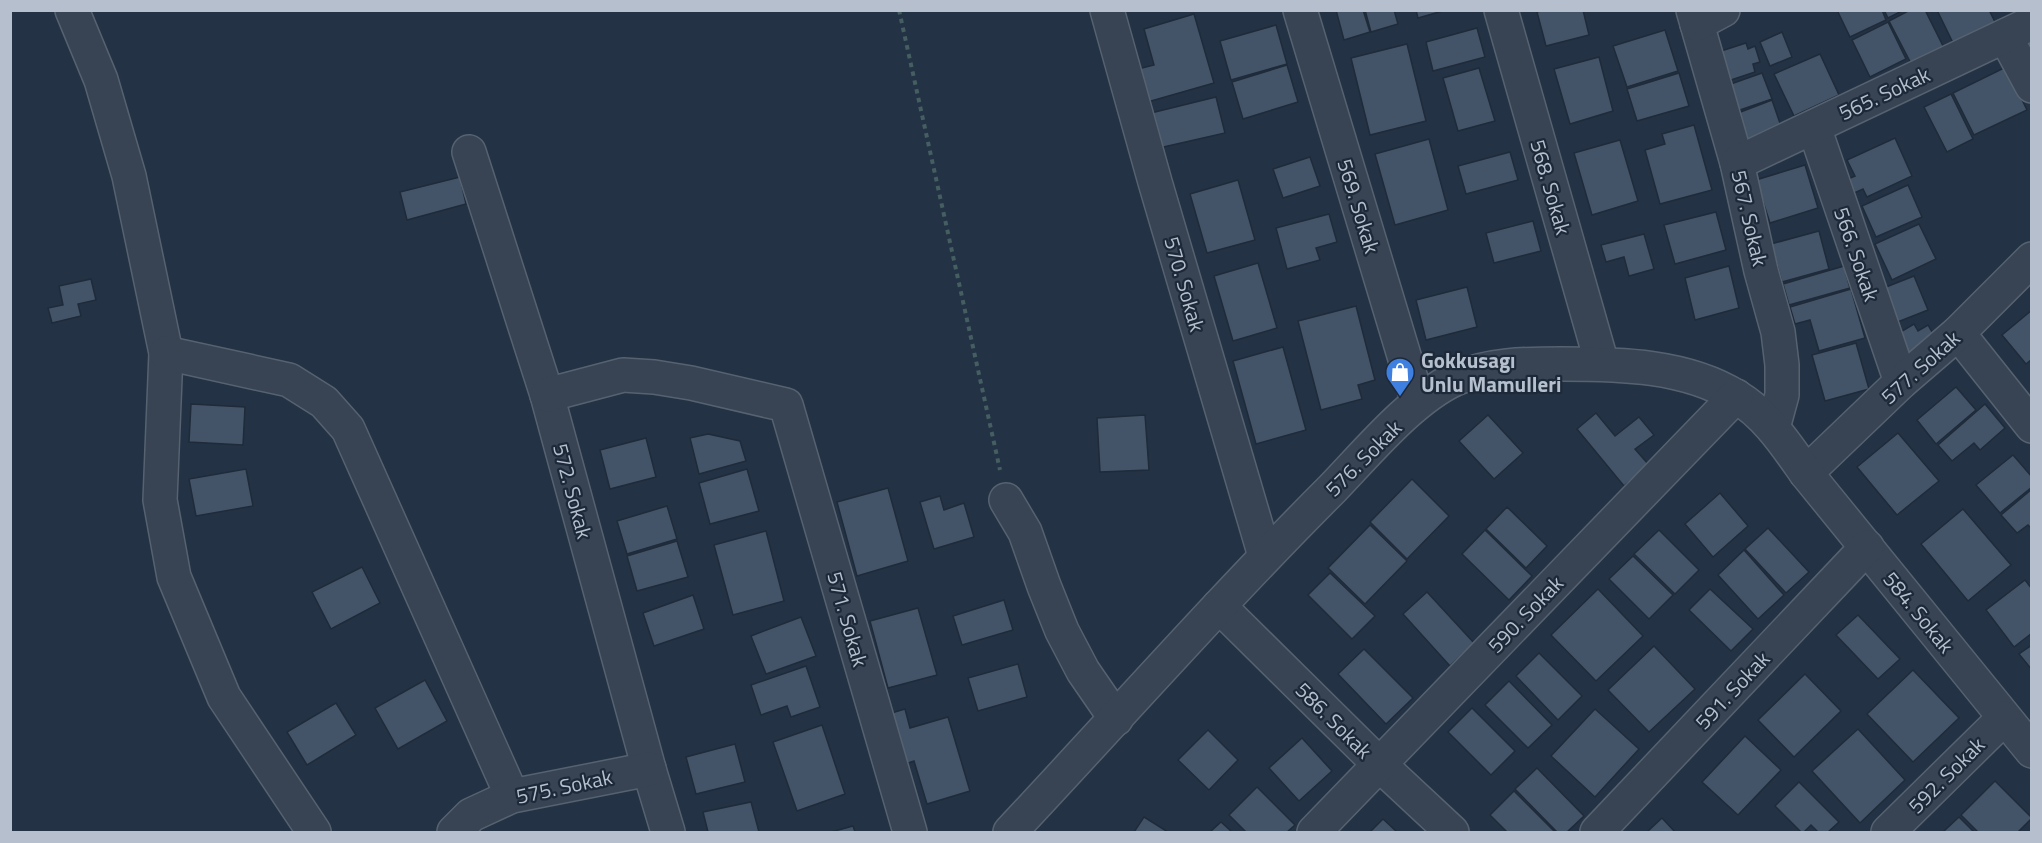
<svg xmlns="http://www.w3.org/2000/svg" width="2042" height="843" font-family="'Titillium Web',sans-serif">
<style>
.building{fill:#445468;stroke:#1f2b3a;stroke-width:1.5}
.lines{fill:none;stroke-linecap:round;stroke-linejoin:round}
.minor-casing{stroke:#566270;stroke-width:36}
.path{stroke:#445e61;stroke-width:4;stroke-dasharray:4.5 4.5;stroke-linecap:butt}
.minor{stroke:#384453;stroke-width:33}
.labels{text-anchor:middle;dominant-baseline:central;stroke-width:4.5;stroke-linejoin:round;paint-order:stroke}
.street-label{font-size:21px;fill:#b5bfcd;stroke:#1d2938}
.poi-label{font-size:21px;font-weight:bold;fill:#b5bfcd;stroke:#1d2938;text-anchor:start}
</style>
<rect width="100%" height="100%" fill="#233244"/>
<g class="building">
<path d="M1336 10H1363L1370 32 1344 40Z"/>
<path d="M1365 10H1394L1398 24 1371 32Z"/>
<path d="M1416 10H1446L1418 18Z"/>
<path d="M1544 10H1583L1589 35 1546 46 1537 12Z"/>
<path d="M1837 10H1882L1886 20 1850 37Z"/>
<path d="M1884 10H1904L1888 18Z"/>
<path d="M1910 10H1925L1947 54 1915 71 1889 21Z"/>
<path d="M1937 10H1989L1999 30 1957 51Z"/>
<path d="M1194 14 1214 83 1144 103 1134 70 1154 65 1144 29Z"/>
<path d="M1888 22 1906 59 1870 77 1852 40Z"/>
<path d="M1276 25 1287 64 1231 80 1220 41Z"/>
<path d="M1477 28 1485 57 1433 71 1426 42Z"/>
<path d="M1665 30 1678 71 1627 87 1613 46Z"/>
<path d="M1782 32 1792 57 1770 66 1760 42Z"/>
<path d="M1746 43 1748 49 1755 46 1760 62 1753 64 1755 72 1725 82 1715 53Z"/>
<path d="M1407 44 1426 121 1370 135 1351 58Z"/>
<path d="M1820 54 1839 95 1794 116 1774 74Z"/>
<path d="M1599 57 1613 111 1570 124 1554 69Z"/>
<path d="M1287 65 1298 102 1243 119 1232 82Z"/>
<path d="M2006 67 2027 110 1974 135 1953 93Z"/>
<path d="M1479 68 1495 121 1458 131 1443 78Z"/>
<path d="M1679 73 1689 106 1637 121 1627 89Z"/>
<path d="M1762 73 1772 99 1737 111 1728 85Z"/>
<path d="M1951 94 1973 139 1947 152 1924 107Z"/>
<path d="M1216 97 1225 133 1159 148 1151 113Z"/>
<path d="M1772 100 1782 129 1748 140 1738 113Z"/>
<path d="M1694 125 1712 190 1660 204 1645 150 1665 144 1662 134Z"/>
<path d="M1895 138 1912 176 1867 197 1863 189 1850 195 1843 181 1855 176 1847 160Z"/>
<path d="M1429 139 1448 210 1395 225 1375 154Z"/>
<path d="M1620 140 1638 201 1592 215 1574 153Z"/>
<path d="M1510 152 1518 180 1466 194 1458 166Z"/>
<path d="M1310 157 1320 186 1283 198 1273 169Z"/>
<path d="M1805 165 1818 208 1770 223 1756 180Z"/>
<path d="M460 177 466 204 407 220 400 192Z"/>
<path d="M1238 180 1255 240 1207 253 1190 194Z"/>
<path d="M1908 185 1922 217 1876 237 1862 206Z"/>
<path d="M1716 212 1726 250 1675 264 1664 225Z"/>
<path d="M1329 214 1337 242 1316 248 1320 260 1287 269 1276 228Z"/>
<path d="M1533 221 1541 251 1494 263 1486 233Z"/>
<path d="M1919 224 1936 259 1892 280 1875 244Z"/>
<path d="M1819 231 1829 269 1782 282 1771 244Z"/>
<path d="M1644 234 1654 269 1629 276 1624 257 1606 262 1601 245Z"/>
<path d="M1258 263 1277 328 1233 341 1214 276Z"/>
<path d="M1729 266 1739 308 1695 320 1685 278Z"/>
<path d="M1844 266 1850 288 1789 305 1783 284Z"/>
<path d="M1914 276 1928 310 1890 325 1876 291Z"/>
<path d="M91 279 96 300 78 304 81 316 52 323 48 308 63 305 59 286Z"/>
<path d="M1467 287 1477 327 1426 340 1416 300Z"/>
<path d="M1851 289 1865 338 1819 351 1810 320 1795 324 1790 307Z"/>
<path d="M1356 306 1375 380 1358 385 1362 399 1321 410 1298 321Z"/>
<path d="M2032 310V359L2026 364 2002 335Z"/>
<path d="M1914 324 1918 331 1928 325 1936 339 1905 357 1892 337Z"/>
<path d="M1856 343 1869 389 1825 401 1812 355Z"/>
<path d="M1283 347 1306 430 1256 444 1233 361Z"/>
<path d="M1956 387 1976 410 1936 444 1917 420Z"/>
<path d="M191 404 245 407 243 445 189 442Z"/>
<path d="M1985 404 2005 428 1980 450 1974 443 1952 461 1938 445Z"/>
<path d="M1596 413 1615 436 1639 417 1654 435 1635 449 1649 465 1624 486 1577 429Z"/>
<path d="M1145 415 1149 470 1100 472 1097 418Z"/>
<path d="M1488 415 1523 453 1494 479 1459 441Z"/>
<path d="M1898 433 1939 481 1897 515 1857 467Z"/>
<path d="M708 434 740 441 746 461 699 474 690 438Z"/>
<path d="M646 438 656 477 610 489 600 450Z"/>
<path d="M2013 455 2032 477V487L2000 513 1976 485Z"/>
<path d="M246 469 253 506 196 516 189 479Z"/>
<path d="M747 469 759 511 710 524 699 483Z"/>
<path d="M1412 479 1449 516 1407 559 1370 522Z"/>
<path d="M888 488 908 561 857 576 837 502Z"/>
<path d="M2032 489V529L2028 525 2017 533 2001 515Z"/>
<path d="M1720 493 1748 526 1713 557 1685 524Z"/>
<path d="M940 496 944 510 964 503 974 537 934 549 920 502Z"/>
<path d="M667 506 677 539 627 554 617 521Z"/>
<path d="M1507 507 1547 546 1526 568 1486 529Z"/>
<path d="M1963 509 2011 565 1968 601 1921 544Z"/>
<path d="M1370 525 1407 561 1365 604 1328 568Z"/>
<path d="M1768 528 1809 572 1786 593 1745 549Z"/>
<path d="M1485 530 1532 576 1509 600 1462 554Z"/>
<path d="M1659 530 1699 570 1675 594 1634 554Z"/>
<path d="M766 531 784 601 733 615 714 545Z"/>
<path d="M677 541 688 577 637 591 627 556Z"/>
<path d="M1744 550 1784 595 1758 619 1718 575Z"/>
<path d="M1633 556 1673 595 1649 619 1609 579Z"/>
<path d="M362 567 380 603 331 629 312 592Z"/>
<path d="M1330 573 1375 616 1352 639 1308 595Z"/>
<path d="M2025 580 2032 589V633L2014 647 1986 610Z"/>
<path d="M1598 589 1643 636 1596 681 1551 635Z"/>
<path d="M1710 589 1753 629 1731 651 1689 610Z"/>
<path d="M1427 592 1474 643 1450 666 1403 614Z"/>
<path d="M693 595 704 629 654 646 643 613Z"/>
<path d="M1004 600 1013 630 962 645 953 616Z"/>
<path d="M918 608 937 675 888 688 870 621Z"/>
<path d="M1858 615 1900 659 1878 679 1836 635Z"/>
<path d="M801 617 816 656 766 674 751 636Z"/>
<path d="M2032 645V670L2019 654Z"/>
<path d="M1654 646 1695 689 1649 732 1608 690Z"/>
<path d="M1364 649 1413 698 1386 724 1338 674Z"/>
<path d="M1539 653 1582 696 1558 720 1516 676Z"/>
<path d="M1018 664 1027 697 978 711 968 678Z"/>
<path d="M806 666 820 707 791 717 787 706 761 715 751 685Z"/>
<path d="M1913 670 1959 718 1913 762 1867 714Z"/>
<path d="M1805 674 1841 711 1794 757 1758 720Z"/>
<path d="M425 680 447 721 398 749 375 708Z"/>
<path d="M1509 681 1552 725 1528 748 1485 705Z"/>
<path d="M336 703 356 735 307 765 287 732Z"/>
<path d="M1472 708 1515 751 1491 775 1448 732Z"/>
<path d="M905 709 910 728 948 717 970 791 927 804 914 761 893 768 878 717Z"/>
<path d="M1595 709 1639 749 1595 797 1551 756Z"/>
<path d="M822 725 845 794 797 811 773 742Z"/>
<path d="M1858 729 1905 780 1860 823 1812 771Z"/>
<path d="M1208 730 1238 760 1209 790 1178 760Z"/>
<path d="M1745 736 1781 770 1738 815 1702 782Z"/>
<path d="M1302 738 1332 771 1299 801 1269 768Z"/>
<path d="M735 744 745 782 696 794 686 757Z"/>
<path d="M1537 768 1584 816 1567 832H1557L1515 789Z"/>
<path d="M1995 781 2032 818 2018 832H1978L1961 815Z"/>
<path d="M1799 782 1839 822 1828 832H1818L1811 825 1804 832H1801L1775 806Z"/>
<path d="M1257 787 1295 825 1287 832H1246L1229 815Z"/>
<path d="M1514 791 1555 832H1507L1490 815Z"/>
<path d="M751 802 759 832H708L703 812Z"/>
<path d="M1144 817 1168 832H1134Z"/>
<path d="M1959 817 1974 832H1943Z"/>
<path d="M1662 818 1675 832H1647Z"/>
<path d="M1383 819 1397 832H1370Z"/>
<path d="M1221 822 1232 832H1210Z"/>
<path d="M853 826 855 832H831Z"/>
</g>
<g class="lines">
<g class="minor-casing">
<g id="minor">
<path d="M72 10 101 80 129 176 166 353 160 500 174 577 224 697 314 832"/>
<path d="M1107 10 1155 182 1265 556"/>
<path d="M1300 10 1418 402"/>
<path d="M1501 10 1602 364"/>
<path d="M1693 10 1737 163 1761 271 1778 332 1782 365V395L1773 428"/>
<path d="M1697 24 1723 10"/>
<path d="M2005 36 2032 86"/>
<path d="M1814 127 1901 382"/>
<path d="M469 152 547 395 649 769 668 832"/>
<path d="M1737 163 2032 23"/>
<path d="M1958 333 2032 426"/>
<path d="M166 353 289 380 324 402 348 429 512 796"/>
<path d="M547 395 623 375 654 377 691 383 786 405 910 832"/>
<path d="M1806 473 1901 382 1958 333 2032 259"/>
<path d="M1006 500 1025 532 1044 586 1062 631 1083 671 1116 719"/>
<path d="M1219 606 1379 764 1452 832"/>
<path d="M454 832 471 815 512 796 649 769"/>
<path d="M1010 832C1117 718 1221 600 1332 489 1366 454 1411 399 1455 379 1488 364 1526 364 1561 364 1619 364 1686 365 1737 397 1767 415 1786 445 1806 473L2032 751"/>
<path d="M1314 832 1736 396"/>
<path d="M1597 832 1867 547"/>
<path d="M1888 832 2004 718"/>
</g>
</g>
<path class="path" d="M899 10 1000 470"/>
<use href="#minor" class="minor"/>
</g>
<defs>
<g id="shop-pin" transform="scale(1.5)"><path d="M0 17L-7.5 6A9.5 9.5 0 1 1 7.5 6Z" fill="#3f7fe0" stroke="#1d2938"/><path d="M-5-2.5h2.3a2.7 3.5 0 0 1 5.4 0H5L5.5 6h-11ZM-1.5-2.5h3a1.5 2.3 0 0 0-3 0Z" fill="#fff"/></g>
</defs>
<g fill-rule="evenodd">
<use href="#shop-pin" x="1400" y="372"/>
</g>
<g class="labels">
<g class="street-label">
<text transform="translate(1884 93) rotate(-25)">565. Sokak</text>
<text transform="translate(1551 187) rotate(74)">568. Sokak</text>
<text transform="translate(1359 206) rotate(73)">569. Sokak</text>
<text transform="translate(1750 218) rotate(77)">567. Sokak</text>
<text transform="translate(1857 254) rotate(71)">566. Sokak</text>
<text transform="translate(1185 284) rotate(74)">570. Sokak</text>
<text transform="translate(1920 367) rotate(-42)">577. Sokak</text>
<text transform="translate(1363 458) rotate(-45)">576. Sokak</text>
<text transform="translate(573 491) rotate(75)">572. Sokak</text>
<text transform="translate(1919 612) rotate(51)">584. Sokak</text>
<text transform="translate(1525 614) rotate(-46)">590. Sokak</text>
<text transform="translate(848 619) rotate(74)">571. Sokak</text>
<text transform="translate(1732 690) rotate(-47)">591. Sokak</text>
<text transform="translate(1334 720) rotate(45)">586. Sokak</text>
<text transform="translate(1946 775) rotate(-45)">592. Sokak</text>
<text transform="translate(564 786) rotate(-12)">575. Sokak</text>
</g>
<g class="poi-label">
<text x="1421" y="360">Gokkusagı<tspan x="1421" dy="24">Unlu Mamulleri</tspan></text>
</g>
</g>
<rect width="2042" height="843" fill="none" stroke="#b5bfcd" stroke-width="24"/>
</svg>
